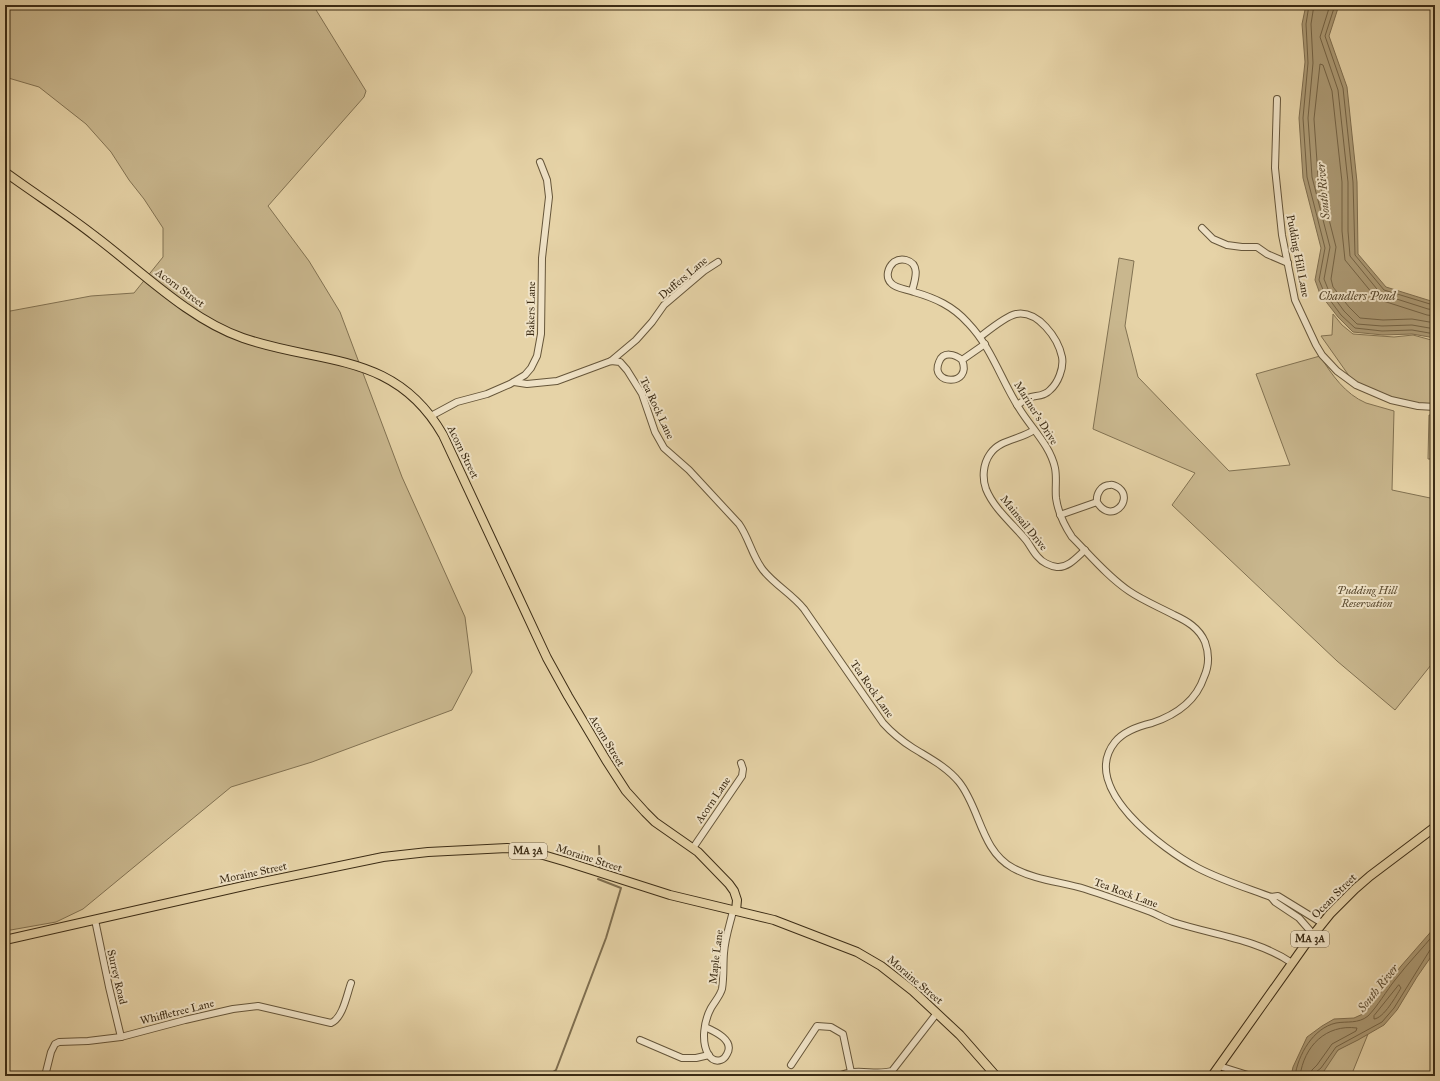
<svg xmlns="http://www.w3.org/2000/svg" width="1440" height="1081" font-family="'IM FELL Great Primer',serif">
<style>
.green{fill:#c9b78e;stroke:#827252}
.water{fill:#ac9a75;stroke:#7f6e4f}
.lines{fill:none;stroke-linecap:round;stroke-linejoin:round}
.shore{stroke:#746345;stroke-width:1}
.stream{stroke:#7f6e4f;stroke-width:2}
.minor-casing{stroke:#66563a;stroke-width:8}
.major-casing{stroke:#3c2c15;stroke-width:10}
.minor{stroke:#efe2c6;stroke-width:6}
.major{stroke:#e6d3a7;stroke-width:8}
.labels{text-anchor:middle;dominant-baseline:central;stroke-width:4;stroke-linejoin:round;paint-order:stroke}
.shield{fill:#efe2c6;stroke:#72634a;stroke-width:1}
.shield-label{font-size:10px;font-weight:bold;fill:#3c2c15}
.street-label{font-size:11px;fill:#3c2c15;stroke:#efe2c6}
.park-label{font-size:11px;font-style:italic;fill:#58482d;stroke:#efe2c6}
.water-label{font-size:12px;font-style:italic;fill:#58482d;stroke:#efe2c6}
</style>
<rect width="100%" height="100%" fill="#e6d3a7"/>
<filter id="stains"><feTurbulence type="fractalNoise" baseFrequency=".005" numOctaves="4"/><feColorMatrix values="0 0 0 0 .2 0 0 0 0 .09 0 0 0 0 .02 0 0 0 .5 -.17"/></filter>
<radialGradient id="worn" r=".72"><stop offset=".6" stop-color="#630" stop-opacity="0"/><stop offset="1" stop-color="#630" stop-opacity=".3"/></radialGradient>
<g class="green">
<path d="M5 5H313L366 91 364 97 268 206 309 261 340 312 402 477 465 617 472 672 452 710 312 762 231 787 83 909 56 922 5 931V312L91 296 134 293 163 257V228L144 199 129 180 111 152 86 124 39 87 5 77Z"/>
<path d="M1119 258 1134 261 1125 326 1138 377 1229 471 1290 465 1256 374 1320 356C1332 375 1345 394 1366 403 1375 406 1385 408 1394 411L1392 490 1435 499V660L1395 710 1337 661 1172 505 1195 473 1093 429Z"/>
<path d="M1333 314 1342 325 1353 334 1394 337 1413 335 1435 341V404H1424L1399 401 1352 380 1321 336 1332 335Z"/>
<path d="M1429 415H1435V459H1428Z"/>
<path d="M1368 1034 1351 1076H1316L1338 1050Z"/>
</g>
<g class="water">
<path d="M1306 5H1339L1329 36 1347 87 1357 182 1358 254 1386 287 1431 301H1435V338L1412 334 1383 335 1353 332 1338 317 1320 294 1315 280 1321 248 1303 178 1299 118 1305 62 1302 24Z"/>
<path d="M1435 927V951L1417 977 1397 1010 1384 1025 1358 1040 1338 1050 1324 1071 1318 1076H1291L1293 1067 1307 1037 1322 1026 1334 1019 1354 1018 1365 1013 1401 966Z"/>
</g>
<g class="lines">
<g class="shore">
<path d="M1309 5 1306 24 1308 63 1303 118 1307 177 1325 248 1319 280 1324 292 1341 315 1355 328 1382 331 1412 330 1435 334"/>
<path d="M1314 5 1311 24 1313 63 1308 118 1312 177 1330 247 1324 279 1328 289 1344 311 1357 324 1382 326 1412 325 1435 329"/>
<path d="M1330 5 1320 37 1338 90 1348 182V231L1350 256 1381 294 1428 309 1435 310"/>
<path d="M1335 5 1325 36 1343 88 1353 182 1355 255 1384 290 1430 304H1435"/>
<path d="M1435 316 1427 315 1377 299 1345 260 1342 231V182L1332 91 1323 65 1320 64 1314 119 1318 176 1336 247 1331 279 1333 287 1349 307 1360 318 1383 320 1412 319 1435 323"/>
<path d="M1399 985 1401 988C1396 996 1384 1018 1374 1019V1016Z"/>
<path d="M1295 1076C1298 1055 1313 1028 1336 1023 1347 1021 1358 1024 1368 1016 1377 1007 1387 990 1395 980 1408 963 1422 949 1435 933"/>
<path d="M1300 1076C1304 1046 1326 1024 1357 1028L1356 1031 1332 1044 1317 1065 1312 1070 1310 1076"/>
<path d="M1315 1076 1316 1072 1321 1068 1336 1047 1382 1022 1394 1008 1430 950 1435 948"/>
</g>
<g class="stream">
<path d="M599 846 600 867"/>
<path d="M547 1076 556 1070 606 938 621 888 598 879"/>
</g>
<g class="minor-casing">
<g id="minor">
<path d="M1277 99 1275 168 1282 235 1295 300 1316 345 1322 355 1337 371 1356 385 1391 400 1418 406 1435 407"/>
<path d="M1202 228 1213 239 1227 245 1242 247H1257L1267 254 1288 263"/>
<path d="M912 291C915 280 921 264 906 260 902 259 897 260 894 262 888 267 885 277 891 283 896 289 907 289 914 292 935 298 953 306 968 323 992 348 1001 380 1019 408 1031 428 1050 445 1055 468 1057 478 1055 488 1056 498 1058 512 1064 525 1072 537 1090 555 1107 576 1129 591 1142 600 1159 607 1174 615 1187 621 1199 628 1205 642 1209 653 1209 666 1204 677 1196 701 1176 715 1152 723 1139 726 1124 731 1115 742 1078 788 1164 850 1198 868 1221 880 1247 888 1271 897L1278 896 1322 923"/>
<path d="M980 337C989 330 1006 316 1016 314 1038 310 1058 338 1062 357 1064 368 1058 383 1050 390 1044 397 1035 395 1028 398 1024 400 1021 403 1017 405"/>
<path d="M962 360C973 387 929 385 939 362 943 351 955 354 962 360L985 344"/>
<path d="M611 361 636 340 652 322 664 305 704 271 718 262"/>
<path d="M514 382 527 384 557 381 611 361 620 362 627 370 642 394 655 432 664 448 689 470 739 524C749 538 752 556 763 570 775 585 792 594 804 609L883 723C892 733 902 741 913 748 929 758 947 767 959 782 980 808 981 851 1013 868 1035 880 1062 882 1085 889 1107 896 1129 904 1151 912 1158 915 1165 919 1173 922 1213 935 1257 939 1292 963"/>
<path d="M431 416 457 402 487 394 510 384 525 375 531 368 537 356 541 334 542 258 549 197 547 180 540 162"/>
<path d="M1034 430C1020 440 1000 439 990 454 983 464 982 478 986 489 994 509 1013 524 1026 540 1030 545 1033 552 1038 557 1042 562 1050 566 1057 567 1068 568 1077 557 1085 550"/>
<path d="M1060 515 1097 502C1111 525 1134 500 1119 488 1116 486 1113 484 1110 485 1101 485 1096 494 1097 502"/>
<path d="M693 848 742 776 743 769 741 763"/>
<path d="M1271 897 1275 902 1299 918 1313 934"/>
<path d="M95 920 109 987 121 1037"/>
<path d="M705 1027C714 1031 735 1040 727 1054 726 1056 724 1059 721 1060 715 1062 711 1059 708 1054 701 1041 704 1021 711 1008 715 1001 720 996 722 989 724 977 723 965 724 953 725 938 730 924 733 911"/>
<path d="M640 1040 682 1058H696L709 1055"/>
<path d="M791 1065 817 1026 831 1027 843 1034 851 1072"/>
<path d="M1219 1066 1251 1076"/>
<path d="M45 1076 51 1052 55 1044 59 1042 88 1041 121 1037 185 1020 233 1009 258 1006 331 1023C343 1018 347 994 351 983"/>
<path d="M839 1076C857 1067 874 1076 892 1071L937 1013"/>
</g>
</g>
<g class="major-casing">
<g id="major">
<path d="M5 172C35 194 67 214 96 237 141 271 190 320 243 338 321 365 395 351 443 435L547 658 568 696 606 760 626 791 645 812 655 822 698 852 729 884 734 891 737 900 736 911"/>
<path d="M5 940 248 885 383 857 428 852 507 848 526 850 567 862 670 895 774 920 857 952 881 966 913 991 960 1035 996 1076"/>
<path d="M1212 1076 1305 945 1330 914 1355 889 1370 876 1435 827"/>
</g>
</g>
<use href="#minor" class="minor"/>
<use href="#major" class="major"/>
</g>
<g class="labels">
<g class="shield">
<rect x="509" y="843" width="38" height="16" rx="3"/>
<rect x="1291" y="931" width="38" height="16" rx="3"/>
</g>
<g class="shield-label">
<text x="528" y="851">MA 3A</text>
<text x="1310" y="939">MA 3A</text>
</g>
<g class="street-label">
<text transform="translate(1298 256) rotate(79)">Pudding Hill Lane</text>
<text transform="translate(683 278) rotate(-40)">Duffers Lane</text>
<text transform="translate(180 288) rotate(36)">Acorn Street</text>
<text transform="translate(531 309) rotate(-89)">Bakers Lane</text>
<text transform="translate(657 408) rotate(65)">Tea Rock Lane</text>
<text transform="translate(1036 413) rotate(58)">Mariner's Drive</text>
<text transform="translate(463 452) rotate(64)">Acorn Street</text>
<text transform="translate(1024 523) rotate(51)">Mainsail Drive</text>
<text transform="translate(872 689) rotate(55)">Tea Rock Lane</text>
<text transform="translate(607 741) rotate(59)">Acorn Street</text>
<text transform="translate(713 800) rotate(-56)">Acorn Lane</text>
<text transform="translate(589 858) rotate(18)">Moraine Street</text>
<text transform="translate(253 873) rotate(-12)">Moraine Street</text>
<text transform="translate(1126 893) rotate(20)">Tea Rock Lane</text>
<text transform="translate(1334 896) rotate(-45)">Ocean Street</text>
<text transform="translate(716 957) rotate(-83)">Maple Lane</text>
<text transform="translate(117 977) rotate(77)">Surrey Road</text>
<text transform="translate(915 980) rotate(40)">Moraine Street</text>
<text transform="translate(177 1012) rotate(-14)">Whiffletree Lane</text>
</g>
<g class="park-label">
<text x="1367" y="590">Pudding Hill<tspan x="1367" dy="13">Reservation</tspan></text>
</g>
<g class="water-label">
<text transform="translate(1323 191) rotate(-95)">South River</text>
<text x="1357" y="296">Chandlers Pond</text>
<text transform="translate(1378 988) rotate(-51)">South River</text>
</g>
</g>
<rect width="1440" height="1081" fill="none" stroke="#e6d3a7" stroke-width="20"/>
<rect x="6" y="6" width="1428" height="1069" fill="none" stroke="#3c2c15" stroke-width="2"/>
<rect x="10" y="10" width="1420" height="1061" fill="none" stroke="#3c2c15"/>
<rect width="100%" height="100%" filter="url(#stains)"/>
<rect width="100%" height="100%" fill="url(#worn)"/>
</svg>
